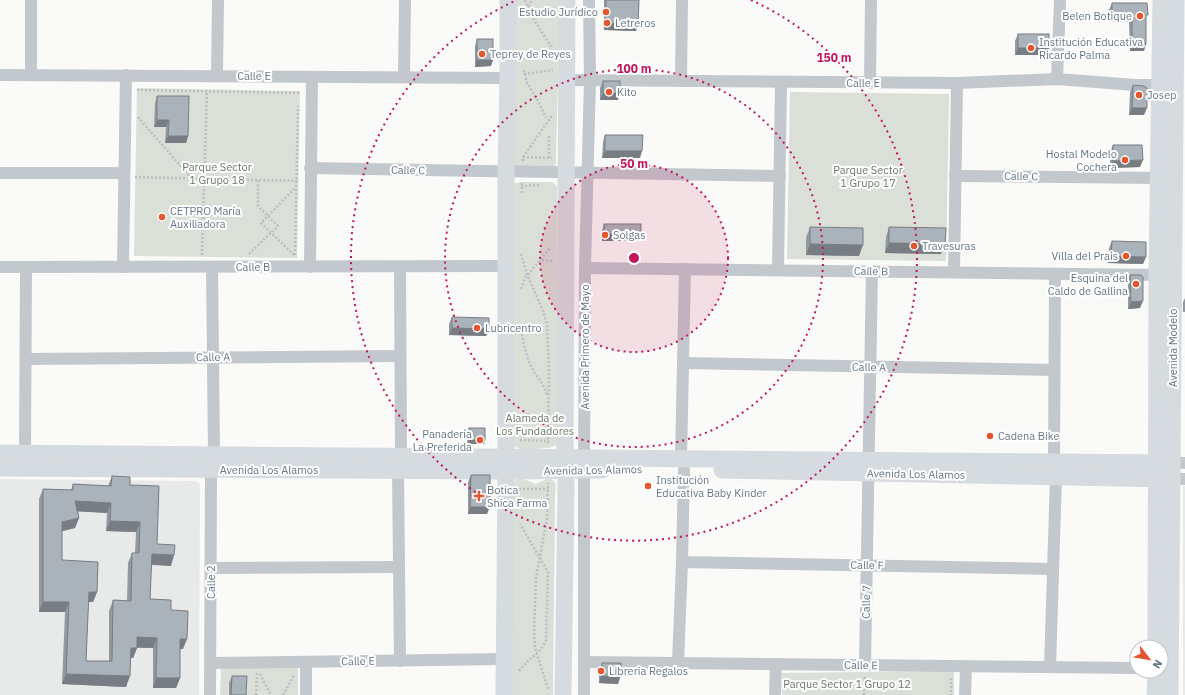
<svg xmlns="http://www.w3.org/2000/svg" width="1185" height="695" font-family="'IBM Plex Sans',sans-serif">
<style>
.built{fill:#e8e9e9}
.green{fill:#dadfd7}
.lines{fill:none;stroke-linecap:round;stroke-linejoin:round}
.path{stroke:#bbbfc2;stroke-width:2.5;stroke-dasharray:2 2;stroke-linecap:butt}
.street{stroke:#c3c8cc;stroke-width:12}
.secondary{stroke:#d6dbdf;stroke-width:17}
.wall{fill:#929a9f;fill-rule:evenodd}
.shaded-wall{fill:#777d82}
.building{fill:#aab3b9;stroke:#777d82;fill-rule:evenodd}
.ring{fill:none;stroke:#c2185b;stroke-width:2;stroke-dasharray:2 4}
.poi-dot{fill:#e4572e;stroke:#fff;stroke-width:1.5}
.labels{text-anchor:middle;dominant-baseline:central;stroke-width:4;stroke-linejoin:round;paint-order:stroke}
.poi-label{font-size:11px;fill:#657683;stroke:#fff;text-anchor:start}
.street-label{font-size:11px;fill:#657683;stroke:#fff}
.park-label{font-size:11px;fill:#687a64;stroke:#fff}
.centre{fill:#c2185b;stroke:#fff;stroke-width:2}
.ring-label{font-size:12px;text-anchor:middle;font-weight:bold;fill:#c2185b;stroke:#fff;stroke-width:4;stroke-linejoin:round;paint-order:stroke}
</style>
<rect width="100%" height="100%" fill="#fafaf8"/>
<g class="built">
<path d="M0 479 194 481 198 482 200 485 199 695H0Z"/>
<rect x="1183" y="486" width="2" height="209"/>
</g>
<g class="green">
<path d="M513 0H560L556 156V164L552 168 513 166Z"/>
<path d="M137 88 300 91 297 258 134 256Z"/>
<path d="M790 92 949 94 946 261 787 259Z"/>
<path d="M520 182H552L556 185 557 188 559 436C558 439 558 443 556 445 551 449 527 450 520 449 517 448 514 446 512 443L513 184Z"/>
<path d="M518 478H521L536 484 549 478C559 482 555 489 555 497L553 695H508L514 482Z"/>
<path d="M221 668H298V695H220Z"/>
<path d="M954 671V695H782V673Z"/>
</g>
<g class="lines">
<g class="path">
<path d="M525 0 531 15 552 48"/>
<path d="M523 17 532 0"/>
<path d="M524 70 527 83 537 99 546 118"/>
<path d="M524 74 553 70"/>
<path d="M138 91V90L299 93"/>
<path d="M138 117 192 179"/>
<path d="M523 157 552 158"/>
<path d="M549 158V134"/>
<path d="M523 161V157L551 117V115"/>
<path d="M135 177 258 180"/>
<path d="M521 186 540 185"/>
<path d="M522 193V182"/>
<path d="M249 254 278 226 258 206V180L298 181"/>
<path d="M521 254 527 274 543 311 547 324 549 371 548 444"/>
<path d="M202 255 207 90"/>
<path d="M294 255 261 223 296 187"/>
<path d="M295 255 298 106"/>
<path d="M542 260 553 261"/>
<path d="M521 289 525 278 550 248"/>
<path d="M522 334C524 346 527 359 533 370 538 379 545 385 547 395"/>
<path d="M520 440 549 441"/>
<path d="M519 489H548"/>
<path d="M519 671C527 659 541 654 546 640L548 572 520 524"/>
<path d="M260 674 271 695"/>
<path d="M951 678V695"/>
<path d="M548 689 535 648 534 633 536 578 547 519 548 483"/>
<path d="M256 695 257 673"/>
<path d="M283 695 294 675"/>
<path d="M864 695 865 676"/>
</g>
<g class="street">
<path d="M0 75 508 78"/>
<path d="M31 75V0"/>
<path d="M217 76 218 0"/>
<path d="M404 77 405 0"/>
<path d="M1057 79 1060 0"/>
<path d="M567 80 957 83 1057 79 1135 85H1159"/>
<path d="M681 81 682 0"/>
<path d="M870 83 871 0"/>
<path d="M310 168 780 176"/>
<path d="M0 173H124"/>
<path d="M955 176 1159 178"/>
<path d="M0 267 506 266"/>
<path d="M123 267 126 75"/>
<path d="M212 267 214 455"/>
<path d="M310 267 312 77"/>
<path d="M400 267 401 457"/>
<path d="M585 268 1157 275"/>
<path d="M778 270 781 82"/>
<path d="M954 272 957 83"/>
<path d="M26 359 400 356"/>
<path d="M683 363 1054 370"/>
<path d="M25 453 26 267"/>
<path d="M681 458 685 269"/>
<path d="M1054 462 1055 274"/>
<path d="M1172 463H1185"/>
<path d="M398 470 400 661"/>
<path d="M1172 479H1185"/>
<path d="M682 562 1053 569"/>
<path d="M211 568 399 567"/>
<path d="M584 662 1137 668"/>
<path d="M211 663 505 659"/>
<path d="M678 663 682 562 684 470"/>
<path d="M865 665 872 271"/>
<path d="M1050 667 1056 477"/>
<path d="M210 695 211 470"/>
<path d="M306 695V662"/>
<path d="M584 695V470L585 268 590 80 589 0"/>
<path d="M775 695 776 664"/>
<path d="M965 695 966 667"/>
</g>
<g class="secondary">
<path d="M0 453 1172 463"/>
<path d="M0 468 506 471 602 470"/>
<path d="M722 470 1172 479"/>
<path d="M1156 647 1157 275 1161 0"/>
<path d="M504 695 506 471V172L508 78V0"/>
<path d="M563 695 566 489 565 441 567 0"/>
<path d="M1155 695 1156 671"/>
<path d="M1170 695 1176 0"/>
</g>
</g>
<g class="wall">
<path d="M604 0H639L636 31 604 30Z"/>
<path d="M1112 3 1146 20 1144 51H1130L1129 22H1109V10Z"/>
<path d="M1018 34 1046 55H1015V41Z"/>
<path d="M477 39 491 66 475 67V46Z"/>
<path d="M603 81 618 100H600V88Z"/>
<path d="M1133 85 1144 115H1129L1130 92Z"/>
<path d="M157 96 188 136 186 143H165L166 127H154L155 103Z"/>
<path d="M605 135 640 158H602L603 142Z"/>
<path d="M1113 145 1140 167 1110 168V152Z"/>
<path d="M604 224 641 234 639 241H602V231Z"/>
<path d="M810 227 859 256 806 255V238Z"/>
<path d="M889 227 941 254 885 253 886 237Z"/>
<path d="M1112 241 1143 264 1108 263 1109 248Z"/>
<path d="M1130 275 1140 308 1128 309V282Z"/>
<path d="M1185 298V312H1183V302Z"/>
<path d="M452 317 489 329 486 336 449 335V324Z"/>
<path d="M469 428 484 444H467L468 432Z"/>
<path d="M471 475 487 514H468V482Z"/>
<path d="M112 476 130 485 157 544 171 566 151 565 150 599 171 610 183 649H180V678L176 688H153V648H137L133 658H130L126 687 62 684 65 612H39V499L43 489 71 490 73 484 108 486ZM78 511 107 513 106 531 136 532 135 553H132L128 563 127 601 113 600 109 611V661H86L88 602H93L97 592 62 560V531L75 528 79 518Z"/>
<path d="M602 663 620 677 618 684 599 683V670Z"/>
<path d="M232 676 246 695H229V683Z"/>
</g>
<g class="shaded-wall">
<path d="M1112 15H1132L1129 22H1109Z"/>
<path d="M606 23 638 24 636 31 604 30Z"/>
<path d="M1132 44H1146L1144 51H1130Z"/>
<path d="M1018 48H1049L1046 55H1015Z"/>
<path d="M477 60H493L491 66 475 67Z"/>
<path d="M603 93H620L618 100H600Z"/>
<path d="M1132 108H1147L1144 115H1129Z"/>
<path d="M157 120H169L166 127H154Z"/>
<path d="M168 136H188L186 143H165Z"/>
<path d="M605 151H642L640 158H602Z"/>
<path d="M1143 160 1140 167 1110 168 1113 161Z"/>
<path d="M604 234H641L639 241H602Z"/>
<path d="M889 243 945 244 941 254 885 253Z"/>
<path d="M810 244 863 245 859 256 806 255Z"/>
<path d="M1111 256 1146 257 1143 264 1108 263Z"/>
<path d="M1143 301 1140 308 1128 309 1131 302Z"/>
<path d="M452 328 489 329 486 336 449 335Z"/>
<path d="M469 440H485L484 444H467Z"/>
<path d="M75 501 111 503 107 513 71 511Z"/>
<path d="M470 507H490L487 514H468Z"/>
<path d="M79 518 75 528 59 532 62 522Z"/>
<path d="M110 521 140 522 136 532 106 531Z"/>
<path d="M152 554 174 555 171 566 148 564Z"/>
<path d="M89 592H97L93 602H85Z"/>
<path d="M43 602H69L65 612H39Z"/>
<path d="M137 637 157 638 153 648 133 647Z"/>
<path d="M180 639H187L183 649H176Z"/>
<path d="M131 648H137L133 658H127Z"/>
<path d="M66 674 130 676 126 687 62 684Z"/>
<path d="M601 676 620 677 618 684 599 683Z"/>
<path d="M156 678H180L176 688H153Z"/>
</g>
<g class="building">
<path d="M606 0H639L638 24 606 23Z"/>
<path d="M1112 3H1147L1148 15H1146V44H1132V15H1112Z"/>
<rect x="1018" y="34" width="31" height="14"/>
<rect x="477" y="39" width="16" height="21"/>
<rect x="603" y="81" width="17" height="12"/>
<path d="M1133 85 1144 86 1147 88V108H1132Z"/>
<path d="M157 96H189L188 136H168L169 120H157Z"/>
<path d="M605 135H643L642 151H605Z"/>
<path d="M1113 145H1142L1143 160 1113 161Z"/>
<rect x="604" y="224" width="37" height="10"/>
<path d="M810 227 863 228V245L810 244Z"/>
<path d="M889 227 946 228 945 244 889 243Z"/>
<path d="M1112 241 1146 242V257L1111 256Z"/>
<path d="M1130 275H1141L1143 277V301L1131 302Z"/>
<path d="M452 317 489 318V329L452 328Z"/>
<rect x="469" y="428" width="16" height="12"/>
<path d="M471 475H490V507H470Z"/>
<path d="M112 476 130 477V485L159 486 157 544 175 545 174 555 152 554 150 599 171 600V610L188 611 187 639H180V678H156L157 638 137 637V648H131L130 676 66 674 69 602H43V489L73 490V484L111 486ZM75 501 111 503 110 521 140 522 139 553H132L131 601 113 600 112 661H86L89 592H97L98 562 62 560V522L79 518Z"/>
<path d="M602 663H621L620 677 601 676Z"/>
<path d="M232 676H247L246 695H231Z"/>
</g>
<circle cx="634" cy="258" r="94" fill="#c2185b" fill-opacity=".12"/>
<g class="ring">
<circle cx="634" cy="258" r="94"/>
<circle cx="634" cy="258" r="189"/>
<path d="M751 0A283 283 0 1 1 517 0"/>
</g>
<g class="poi-dot">
<circle cx="606" cy="12" r="4"/>
<circle cx="1140" cy="16" r="4"/>
<circle cx="607" cy="23" r="4"/>
<circle cx="1031" cy="48" r="4"/>
<circle cx="482" cy="54" r="4"/>
<circle cx="609" cy="92" r="4"/>
<circle cx="1139" cy="95" r="4"/>
<circle cx="1125" cy="160" r="4"/>
<circle cx="162" cy="217" r="4"/>
<circle cx="605" cy="235" r="4"/>
<circle cx="914" cy="246" r="4"/>
<circle cx="1126" cy="256" r="4"/>
<circle cx="1136" cy="284" r="4"/>
<circle cx="477" cy="328" r="4"/>
<circle cx="990" cy="436" r="4"/>
<circle cx="480" cy="440" r="4"/>
<circle cx="648" cy="486" r="4"/>
<path d="M477 490h4v4h4v4h-4v4h-4v-4h-4v-4h4z"/>
<circle cx="601" cy="671" r="4"/>
</g>
<g class="labels">
<g class="poi-label">
<text x="598" y="12" text-anchor="end">Estudio Jurídico</text>
<text x="1132" y="16" text-anchor="end">Belen Botique</text>
<text x="615" y="23">Letreros</text>
<text x="1039" y="42">Institución Educativa<tspan x="1039" dy="13">Ricardo Palma</tspan></text>
<text x="490" y="54">Teprey de Reyes</text>
<text x="617" y="92">Kito</text>
<text x="1147" y="95">Josep</text>
<text x="1117" y="154" text-anchor="end">Hostal Modelo<tspan x="1117" dy="13">Cochera</tspan></text>
<text x="170" y="211">CETPRO María<tspan x="170" dy="13">Auxiliadora</tspan></text>
<text x="613" y="235">Solgas</text>
<text x="922" y="246">Travesuras</text>
<text x="1118" y="256" text-anchor="end">Villa del Prais</text>
<text x="1128" y="278" text-anchor="end">Esquina del<tspan x="1128" dy="13">Caldo de Gallina</tspan></text>
<text x="485" y="328">Lubricentro</text>
<text x="472" y="434" text-anchor="end">Panadería<tspan x="472" dy="13">La Preferida</tspan></text>
<text x="998" y="436">Cadena Bike</text>
<text x="656" y="480">Institución<tspan x="656" dy="13">Educativa Baby Kinder</tspan></text>
<text x="487" y="490">Botica<tspan x="487" dy="13">Shica Farma</tspan></text>
<text x="609" y="671">Libreria Regalos</text>
</g>
<g class="street-label">
<text x="254" y="76">Calle E</text>
<text x="863" y="83">Calle E</text>
<text transform="translate(408 170) rotate(1)">Calle C</text>
<text transform="translate(1021 176) rotate(1)">Calle C</text>
<text x="253" y="267">Calle B</text>
<text transform="translate(871 271) rotate(1)">Calle B</text>
<text transform="translate(585 347) rotate(-90)">Avenida Primero de Mayo</text>
<text transform="translate(1173 348) rotate(-90)">Avenida Modelo</text>
<text transform="translate(213 357) rotate(-1)">Calle A</text>
<text transform="translate(869 367) rotate(1)">Calle A</text>
<text x="269" y="470">Avenida Los Alamos</text>
<text transform="translate(593 470) rotate(-1)">Avenida Los Alamos</text>
<text transform="translate(916 474) rotate(1)">Avenida Los Alamos</text>
<text transform="translate(867 565) rotate(1)">Calle F</text>
<text transform="translate(211 582) rotate(-90)">Calle 2</text>
<text transform="translate(866 602) rotate(-89)">Calle 7</text>
<text transform="translate(358 661) rotate(-1)">Calle E</text>
<text transform="translate(861 665) rotate(1)">Calle E</text>
</g>
<g class="park-label">
<text x="217" y="167">Parque Sector<tspan x="217" dy="13">1 Grupo 18</tspan></text>
<text x="868" y="170">Parque Sector<tspan x="868" dy="13">1 Grupo 17</tspan></text>
<text x="535" y="418">Alameda de<tspan x="535" dy="13">Los Fundadores</tspan></text>
<text x="847" y="684">Parque Sector 1 Grupo 12</text>
</g>
</g>
<circle cx="634" cy="258" r="6" class="centre"/>
<g class="ring-label">
<text x="834" y="62">150 m</text>
<text x="634" y="73">100 m</text>
<text x="634" y="168">50 m</text>
</g>
<g transform="translate(1149 659) rotate(121)"><circle r="19" fill="#ffffff" stroke="#c1c8cd"/>
<path d="M0-3L7 15L0 10L-7 15Z" fill="#e4572e"/>
<text y="-6" font-size="11" font-weight="bold" text-anchor="middle" fill="#657683">N</text>
</g>
</svg>
